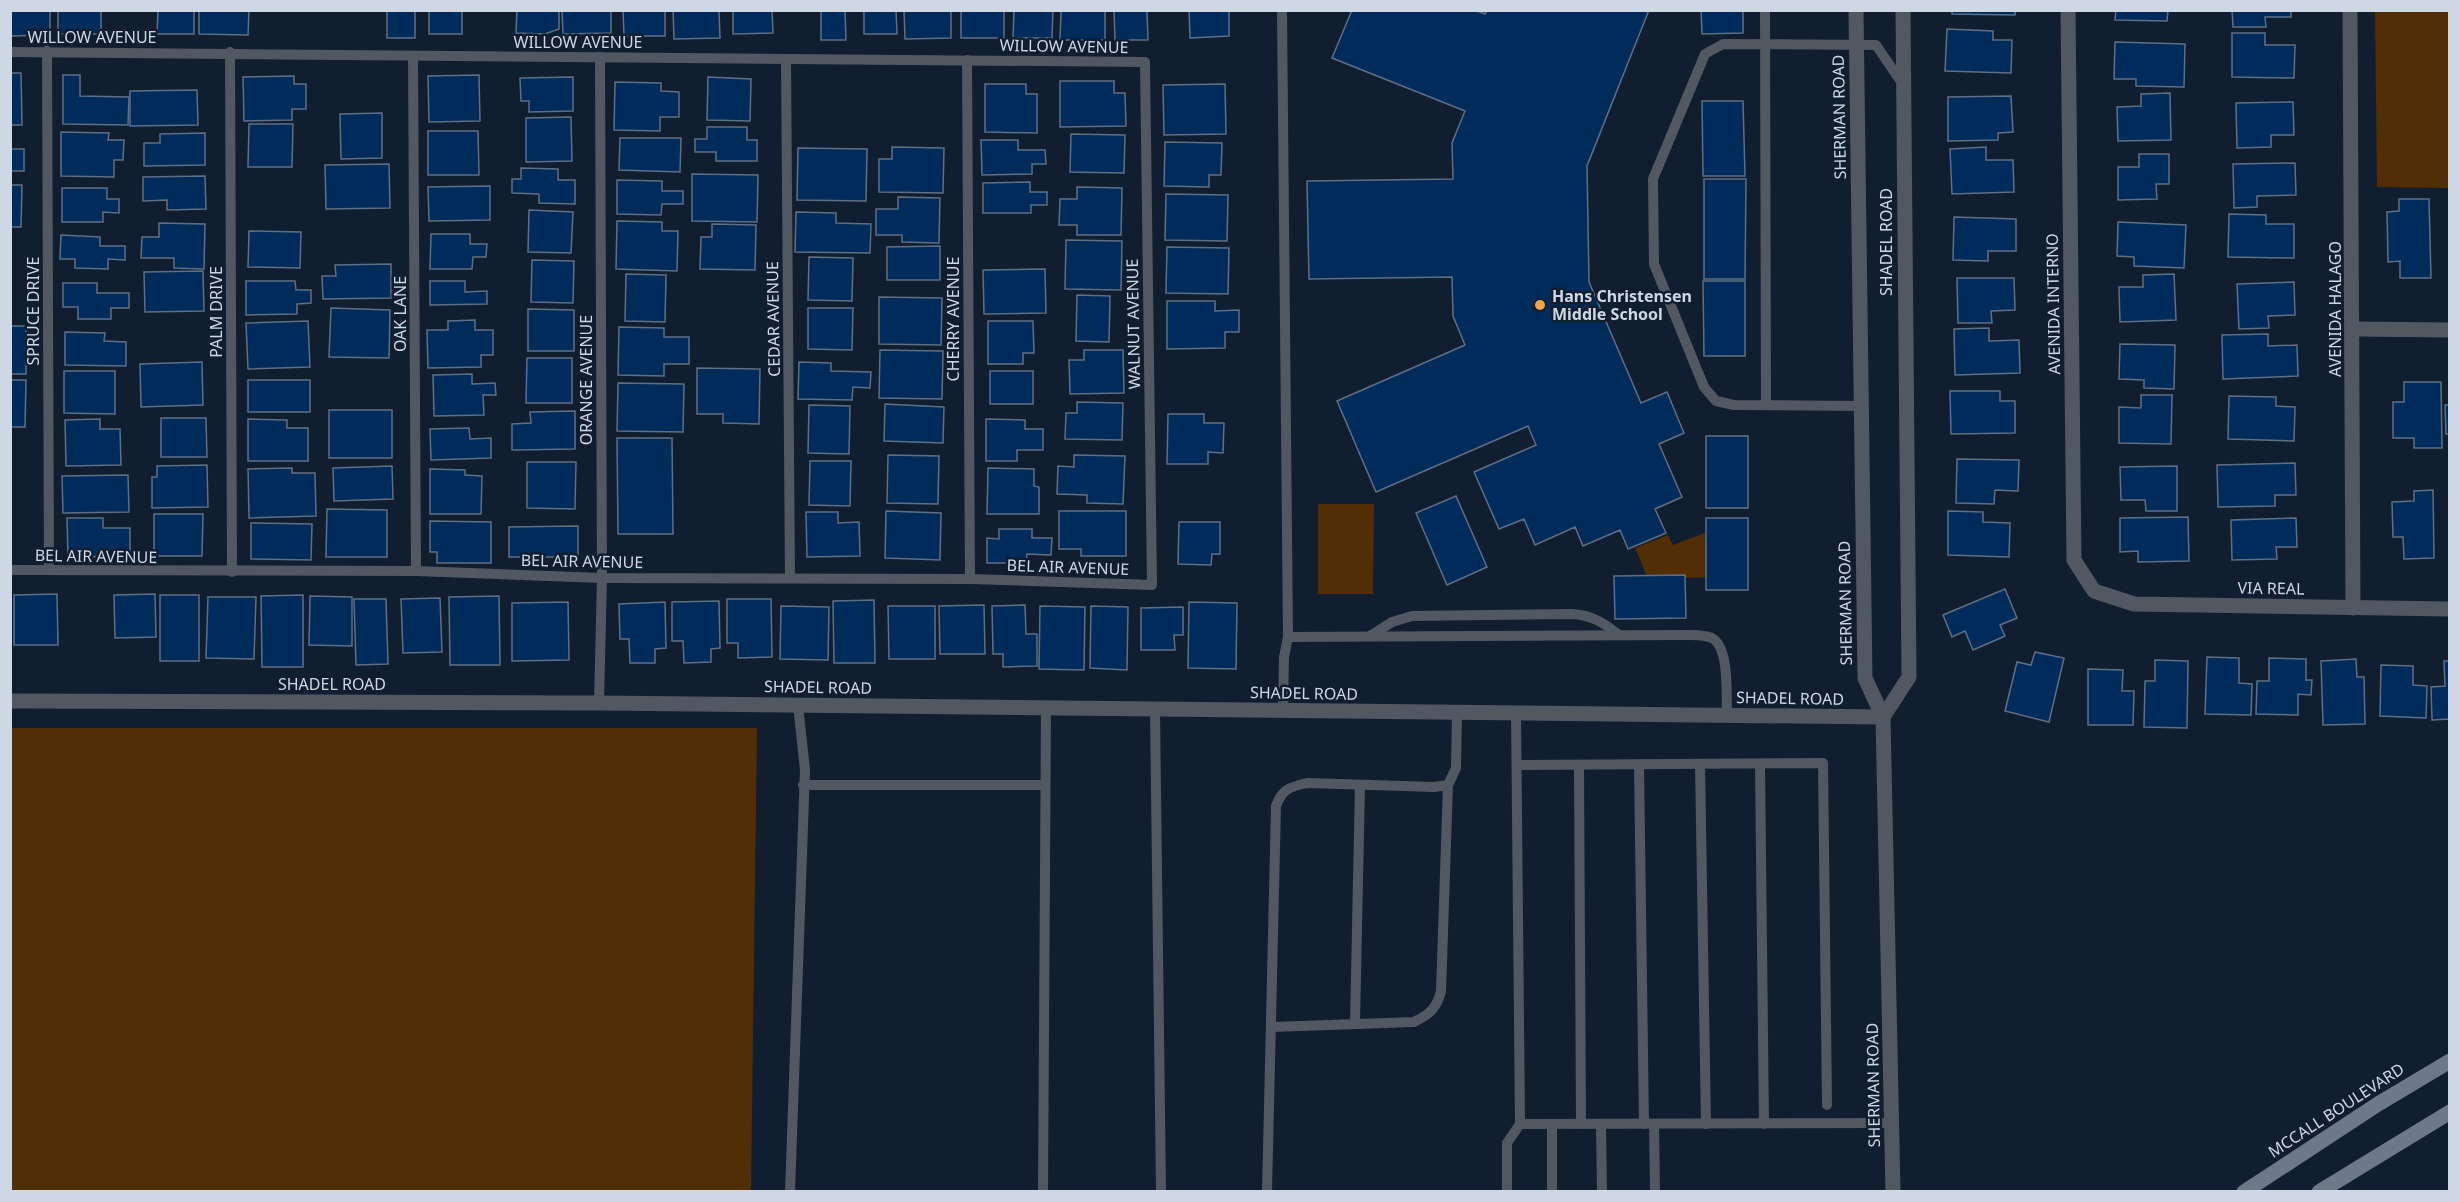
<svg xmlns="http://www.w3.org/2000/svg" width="2460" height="1202" font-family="'Noto Sans',sans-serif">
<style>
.green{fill:#512e04}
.building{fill:#002c5b;stroke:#5e6f85;stroke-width:1.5}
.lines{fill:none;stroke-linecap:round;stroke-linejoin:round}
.service{stroke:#515861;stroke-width:10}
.minor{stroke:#515861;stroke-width:15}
.tertiary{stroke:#515861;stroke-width:15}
.secondary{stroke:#6d7988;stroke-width:15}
.poi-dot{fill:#f6a247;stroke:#101e30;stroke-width:2}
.labels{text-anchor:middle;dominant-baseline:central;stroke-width:5;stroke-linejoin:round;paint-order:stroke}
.street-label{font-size:16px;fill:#ced8e4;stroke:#101e30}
.poi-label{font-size:16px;font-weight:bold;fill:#ced8e4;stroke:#101e30;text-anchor:start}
</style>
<rect width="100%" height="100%" fill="#101e30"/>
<g class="green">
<path d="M2375 11H2449V188L2377 187Z"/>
<path d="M1318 504H1374L1373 594H1318Z"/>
<path d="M1715 529 1716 577 1648 579 1635 548 1668 535 1673 545Z"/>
<path d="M11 728H757L751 1191H11Z"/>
</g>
<g class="building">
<path d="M10 10H50V35L10 36Z"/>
<rect x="58" y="10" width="43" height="24"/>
<path d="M158 10H194V34H157Z"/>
<path d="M199 10H249L248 35 199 34Z"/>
<rect x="387" y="10" width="28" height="28"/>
<path d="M429 10 462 11V34H429Z"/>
<path d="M517 10H559V29L545 34 516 33Z"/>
<path d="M562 10H611V33L563 34Z"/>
<path d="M623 10H665V36H624Z"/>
<path d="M673 10H719L720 38 674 39Z"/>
<path d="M733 10H772L773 33 733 34Z"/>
<path d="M821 10H845L846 40H821Z"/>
<path d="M864 10H896L897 34H864Z"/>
<path d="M904 10H951V38L905 39Z"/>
<rect x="961" y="10" width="43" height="28"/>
<path d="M1014 10H1053L1052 38H1013Z"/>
<path d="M1061 10H1105V40H1060Z"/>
<path d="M1114 10H1147L1148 40H1115Z"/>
<path d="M1189 10H1229V36L1190 38Z"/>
<path d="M1352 10H1475L1485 14 1487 10H1649L1587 166 1589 282 1641 403 1667 392 1684 433 1659 444 1682 497 1655 509 1666 533 1628 549 1620 530 1583 546 1575 527 1535 545 1524 519 1499 529 1474 472 1536 445 1528 426 1376 492 1337 401 1465 345 1453 316 1452 277 1309 279 1307 181 1453 179 1452 143 1465 111 1332 58Z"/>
<path d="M1701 10H1743V33L1702 34Z"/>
<path d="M1952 10H2015V15L1952 14Z"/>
<path d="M2116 10H2168L2167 21 2115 20Z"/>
<path d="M2232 10H2291V17H2265L2266 27H2233Z"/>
<path d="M1947 29 1993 31V40H2012L2011 73 1945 71Z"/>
<path d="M2232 33H2265V45H2295L2294 78 2232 77Z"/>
<path d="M2115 42 2185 44 2184 87 2136 86V79H2114Z"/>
<path d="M10 73H21L22 125H10Z"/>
<path d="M63 75H80V96L129 97 128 125 63 124Z"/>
<path d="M479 75 480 121 429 122 428 76Z"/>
<path d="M294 76V84H306V109H292V120L244 121 243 77Z"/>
<path d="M573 77V111L529 112V101H521L520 78Z"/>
<path d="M708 77 751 79 750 121 707 120Z"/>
<path d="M1060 81H1114V93H1125L1126 126 1060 127Z"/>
<path d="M615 82 661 83V91L679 92V117H660V131L614 130Z"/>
<path d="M985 84H1026V94H1037V133L985 132Z"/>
<path d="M1225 84 1226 134 1164 135 1163 85Z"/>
<path d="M197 90 198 125 130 126V91Z"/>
<path d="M2170 93 2171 140 2118 141 2117 107 2141 106V94Z"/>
<path d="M2011 96 2013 132 1998 133V140L1948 141V97Z"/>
<path d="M1702 101H1743L1745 176H1703Z"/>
<path d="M2293 102 2294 135H2271V147L2237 148 2236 103Z"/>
<path d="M382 113V158L341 159 340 114Z"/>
<path d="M571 117 572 161 526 162V118Z"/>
<path d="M249 124H293L292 167H248Z"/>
<path d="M707 127H747V140H757V161H716V152H695V139H707Z"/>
<path d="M428 131H478L479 175H428Z"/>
<path d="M61 132 109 133 108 140H124L123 160H114V177L61 176Z"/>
<path d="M205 133V165L144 166V143H160V134Z"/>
<path d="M1071 134 1125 135 1124 173 1070 172Z"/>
<path d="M620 138H681L680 172 619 170Z"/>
<path d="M981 140H1018V150H1045L1046 164H1032V174L982 175Z"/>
<path d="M1165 142 1222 143 1221 175H1209V187L1164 186Z"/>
<path d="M892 147 944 148 943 193 879 192V159H892Z"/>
<path d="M1986 147V160H2013L2014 192 1952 194 1950 149Z"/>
<path d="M798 148 867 149 866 201 797 200Z"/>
<rect x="10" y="149" width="14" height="22"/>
<path d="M2139 154H2169V184H2156L2157 199 2118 200V167H2139Z"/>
<path d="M2295 163 2296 195 2257 196V207L2234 208 2233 164Z"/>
<path d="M389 164 390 208 326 209 325 165Z"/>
<path d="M521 168 558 169V180H575V204L539 203V194L512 193V179H521Z"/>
<path d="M692 174 758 175 757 222 692 221Z"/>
<path d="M205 176 206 209 167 210V200L143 201V177Z"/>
<path d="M1704 179H1746L1745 279H1704Z"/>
<path d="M617 180 662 181V191H683V204H662L661 215 617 214Z"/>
<path d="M1030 182V192H1047V205H1031V213H983V183Z"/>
<path d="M10 185H22L21 227H10Z"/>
<path d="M490 186V220L429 221 428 187Z"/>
<path d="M1077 187 1122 188 1121 235H1077V225H1059L1060 199H1077Z"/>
<path d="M62 188H107V199H119V213L103 212V222H62Z"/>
<path d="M1166 194 1228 195 1227 241 1165 240Z"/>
<path d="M898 197 940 198 939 243 902 242V235H876V209H898Z"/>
<path d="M2399 199H2429L2431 278H2400V261L2388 262 2387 212 2399 211Z"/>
<path d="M529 210 573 212 571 253 528 252Z"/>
<path d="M796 212 836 213V223L871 224 870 253 795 252Z"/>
<path d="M2229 214 2266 215V224H2294V258L2228 257Z"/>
<path d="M1954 217 2016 219V251H1988V261L1953 260Z"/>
<path d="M617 221 662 222V231H678L677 271 616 269Z"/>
<path d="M2118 222 2186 225 2184 268 2134 266V257L2117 256Z"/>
<path d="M159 223 205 224 204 269 174 268V258H141L142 237H159Z"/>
<path d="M712 224 756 225 755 270 700 269 701 237H712Z"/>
<path d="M249 231 301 232 300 268 248 267Z"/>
<path d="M431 234H470V244H487L486 257H473L472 269H430Z"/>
<path d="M61 235 100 237V246H125V260L108 259V269L75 268V259H60Z"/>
<path d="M1066 240 1122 241 1121 290 1065 289Z"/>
<path d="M940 246V280H887V247Z"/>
<path d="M1167 247 1229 248 1228 294 1166 293Z"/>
<path d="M809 257 853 258 852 301 808 300Z"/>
<path d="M532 260 574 261 573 303 531 302Z"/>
<path d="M391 264V298L323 299 322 276H336L335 265Z"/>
<path d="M1045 269 1046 313 984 314 983 270Z"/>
<path d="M203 271 204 311 145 312 144 272Z"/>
<path d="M626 274 666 275 665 322 625 321Z"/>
<path d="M2174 274 2176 320 2120 322 2119 287H2143V275Z"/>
<path d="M1957 278H2014L2015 310 1991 311 1992 323H1958Z"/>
<path d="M246 281H295L296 290H311V303L297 304V314L246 315Z"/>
<path d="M430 281H465V292L487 291V304L430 305Z"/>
<path d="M1703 281H1745V356H1704Z"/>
<path d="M2294 282 2295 315 2268 316 2269 328 2239 329 2237 284Z"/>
<path d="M63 283H97V293H129V308H111V319H78V307H63Z"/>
<path d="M1077 295 1110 296 1109 342 1076 341Z"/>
<path d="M879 297 942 298 941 345 879 344Z"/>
<path d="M1167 301H1215V311L1239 310V332H1225V348L1167 349Z"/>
<path d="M331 308 390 310 389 358 329 357Z"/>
<path d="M808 308H853L852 350 808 349Z"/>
<path d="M528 309 574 310V351H528Z"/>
<path d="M475 320V330H493V355H481V367L428 368 427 330H448V321Z"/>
<path d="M308 321 310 367 248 369 246 323Z"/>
<path d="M988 321H1033L1034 353H1023V364H988Z"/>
<rect x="10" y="326" width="16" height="48"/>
<path d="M619 327 664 328V337H689V364H664V376L618 375Z"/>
<path d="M1989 328V341L2019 340 2020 373 1955 375 1954 329Z"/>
<path d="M65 332 105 333 104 341 126 342V366L65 365Z"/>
<path d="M2268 334V346L2297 345 2298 376 2223 379 2222 335Z"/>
<path d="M2120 344 2175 345 2174 389 2144 388V380L2119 379Z"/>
<path d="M880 350 943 351 942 399 879 398Z"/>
<path d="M1084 350H1123L1124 393 1070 394 1069 360H1084Z"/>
<path d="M527 358H572V403H526Z"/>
<path d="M202 362 203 405 141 407 140 364Z"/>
<path d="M799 362 831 363V371L871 372 870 388 853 387 852 400 798 399Z"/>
<path d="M697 368 760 369 759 424 723 423V414H697Z"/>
<path d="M64 371H115V414L64 413Z"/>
<rect x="990" y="371" width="43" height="33"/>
<path d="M472 374V384L495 383 496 395H483L484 415 434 416 433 375Z"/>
<path d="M10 380H26L25 427H10Z"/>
<rect x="248" y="380" width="62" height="32"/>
<path d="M2404 382H2441L2442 448H2414V438H2393V402H2404Z"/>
<path d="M618 383 684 384 683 432 617 431Z"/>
<path d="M1950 391H2000V401H2015V433L1951 434Z"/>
<path d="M2141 395H2172L2171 444 2119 443V407L2141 408Z"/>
<path d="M2229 396 2276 397V406L2295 407 2294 441 2228 439Z"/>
<path d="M1077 402 1123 403 1122 440 1065 439 1066 413H1077Z"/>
<path d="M885 404 944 407 943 443 884 441Z"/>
<path d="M809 405 850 406 849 454 808 453Z"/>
<path d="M2445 405H2450V434H2446Z"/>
<rect x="329" y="410" width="63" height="48"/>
<path d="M575 411V449L512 450V424L531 423 530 412Z"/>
<path d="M1168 414H1204V423H1224L1223 453 1208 452V464H1167Z"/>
<path d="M161 418H206L207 457H161Z"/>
<path d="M100 419V429H120L121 465 66 466 65 420Z"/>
<path d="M248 419 287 420V428H308V461H248Z"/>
<path d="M986 419 1025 420V429H1043V450H1017V461H986Z"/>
<path d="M469 428 470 439 491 438V458L431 460 430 429Z"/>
<rect x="1706" y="436" width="42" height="72"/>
<path d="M617 438H672L673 534H618Z"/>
<path d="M888 455 939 456 938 504 887 503Z"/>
<path d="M1074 455 1125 456 1123 504 1087 503V495L1057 494 1058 466 1074 467Z"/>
<path d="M1957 459 2019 460 2018 491 1995 490 1994 504 1956 503Z"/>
<path d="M810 461H851L850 506 809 505Z"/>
<path d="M527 462H576L575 509 527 508Z"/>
<path d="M2295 463 2296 495H2275V506L2218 507 2217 465Z"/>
<path d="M207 465 208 507 152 508V477H157V466Z"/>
<path d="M392 466 393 499 334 501 333 468Z"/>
<path d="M2177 466V511H2146L2145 500H2121L2120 467Z"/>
<path d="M292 468V473H315L316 516 249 518 248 469Z"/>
<path d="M988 468 1034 469V486L1039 487V514H987Z"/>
<path d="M430 469 465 470V475L482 476 481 514H430Z"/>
<path d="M128 475 129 512 63 513 62 476Z"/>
<path d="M2433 490 2434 558 2404 559 2403 537H2393L2392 502 2414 501V491Z"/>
<path d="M1456 496 1487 567 1447 585 1416 513Z"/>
<path d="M327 509 387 510V557H326Z"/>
<path d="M886 511 941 513 940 560 885 558Z"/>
<path d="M1059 511H1126V556H1081V549H1059Z"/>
<path d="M1948 511 1983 512V522L2010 523 2009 557 1948 555Z"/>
<path d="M806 512H838V523L859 522 860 556 807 557Z"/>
<path d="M154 514H203L202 556H154Z"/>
<path d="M2188 517 2189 561 2138 562V551L2120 552V518Z"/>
<path d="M67 518H103V528H130V556L68 557Z"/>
<rect x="1706" y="518" width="42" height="72"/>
<path d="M2296 518 2297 547H2276L2277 559 2232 560 2231 520Z"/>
<path d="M430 521 491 522V563H437V552H430Z"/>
<path d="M1179 522H1220V554H1212L1211 565 1178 564Z"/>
<path d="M251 523 312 524 311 560 251 559Z"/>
<path d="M578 526V557H509V527Z"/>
<path d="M999 529H1032V538H1052L1051 555 1027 554 1026 563H987V538L999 539Z"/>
<path d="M1685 575 1686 618 1615 619 1614 576Z"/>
<path d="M2005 589 2017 618 2000 625 2005 636 1973 650 1965 631 1952 637 1943 615Z"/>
<path d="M57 594 58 645H14V595Z"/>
<path d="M155 594 156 637 115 638 114 595Z"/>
<rect x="160" y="595" width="39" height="66"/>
<path d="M303 595V667H262L261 596Z"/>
<path d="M310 596 352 597V646L309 645Z"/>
<path d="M499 596 500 665H450L449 597Z"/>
<path d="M208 597H256L254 659 206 658Z"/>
<path d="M440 598 442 652 403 653 401 599Z"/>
<path d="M354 599H386L388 664 356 665Z"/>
<path d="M727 599H771L772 657 738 658V643H727Z"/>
<path d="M874 600 875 663H834L833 601Z"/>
<path d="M719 601 720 648 711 649V662L684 663 683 641H672V602Z"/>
<path d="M568 602 569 660 512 661V603Z"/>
<path d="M665 602 666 648 655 649V663H630L629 639H620L619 604Z"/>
<path d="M1189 602 1237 603 1236 669 1188 668Z"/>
<path d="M984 605 985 654H940L939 606Z"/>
<path d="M1025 605 1026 634H1037V666L1003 667V654H993L992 606Z"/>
<path d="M781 606 829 607 828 660 780 659Z"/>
<path d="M888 606H935V659H889Z"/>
<path d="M1040 606 1085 607 1084 670 1039 669Z"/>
<path d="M1091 606 1128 607 1127 670 1090 668Z"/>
<path d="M1183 607V635H1174L1175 650H1141V608Z"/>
<path d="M2035 652 2064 658 2049 722 2005 711 2017 662 2031 665Z"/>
<path d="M2207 657 2239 658V683L2252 684 2251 715 2205 714Z"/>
<path d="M2269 658 2306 659V680H2312L2311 695 2298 694V715L2256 714 2257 681H2269Z"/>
<path d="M2356 659 2357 677H2364L2365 724 2323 725 2321 661Z"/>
<path d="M2155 660 2188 661 2187 728 2144 727 2145 681H2155Z"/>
<path d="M2444 661H2450V719L2432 720 2431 687 2445 686Z"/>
<path d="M2381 665 2413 666V685L2427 686 2426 718 2380 716Z"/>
<path d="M2088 669 2123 670 2122 691H2134L2133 725H2088Z"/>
</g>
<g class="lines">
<g class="service">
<path d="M1282 10 1288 637"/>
<path d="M1765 10 1766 405"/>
<path d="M47 51 49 570"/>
<path d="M10 52 1145 62 1152 585 970 579 602 578 416 571 10 570"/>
<path d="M230 52 232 572"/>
<path d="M413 56 416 571"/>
<path d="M786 59 790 578"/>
<path d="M967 60 970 579"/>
<path d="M1860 406 1734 405 1716 401 1704 387 1654 264 1653 179 1705 54 1723 44 1876 45 1904 86"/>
<path d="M1370 636 1392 622 1412 616 1572 614C1592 615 1604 623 1619 635"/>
<path d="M599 703 602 578 600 57"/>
<path d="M1155 709 1161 1192"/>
<path d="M1283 710 1284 657 1288 637 1683 635C1692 635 1704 634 1712 638 1730 648 1726 696 1727 715"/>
<path d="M1516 713 1520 1124 1891 1123"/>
<path d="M1700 764 1706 1124"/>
<path d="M1760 764 1764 1124"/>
<path d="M1517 765 1823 763 1827 1105"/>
<path d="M1579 765 1581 1124"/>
<path d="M1639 765 1644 1124"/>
<path d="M803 785H1045"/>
<path d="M1355 1023 1360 785"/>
<path d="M1272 1027 1414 1022C1430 1014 1437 1008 1441 991L1448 785"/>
<path d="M1601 1124 1602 1192"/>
<path d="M1654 1124 1655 1192"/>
<path d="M790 1192 805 770 798 705"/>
<path d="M1043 1192 1046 708"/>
<path d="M1267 1192 1276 806C1282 789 1290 787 1307 783L1434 787 1448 785 1456 768 1457 712"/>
<path d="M1507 1192V1143L1520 1124"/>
<path d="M1552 1192V1124"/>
</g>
<g class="minor">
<path d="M2068 10 2074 560 2094 591 2134 604 2450 609"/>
<path d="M2350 10 2353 608"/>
<path d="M2354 329 2450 330"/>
<path d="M10 701 599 703 1883 717"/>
</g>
<g class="tertiary">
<path d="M1856 10 1865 678 1883 717 1893 1192"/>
<path d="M1883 717 1909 677 1903 10"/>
</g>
<g class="secondary">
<path d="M2244 1192 2378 1104 2450 1061"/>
<path d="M2319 1192 2450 1112"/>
</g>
</g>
<circle class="poi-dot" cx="1540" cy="305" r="6"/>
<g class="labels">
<g class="street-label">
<text x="92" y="37">WILLOW AVENUE</text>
<text x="578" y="42">WILLOW AVENUE</text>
<text transform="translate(1064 46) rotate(1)">WILLOW AVENUE</text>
<text transform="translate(1839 117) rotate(-91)">SHERMAN ROAD</text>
<text transform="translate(1886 242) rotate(-90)">SHADEL ROAD</text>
<text transform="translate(2053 304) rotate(-91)">AVENIDA INTERNO</text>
<text transform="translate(2335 309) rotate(-90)">AVENIDA HALAGO</text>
<text transform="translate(33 311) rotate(-90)">SPRUCE DRIVE</text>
<text transform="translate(216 312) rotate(-90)">PALM DRIVE</text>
<text transform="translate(400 314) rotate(-90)">OAK LANE</text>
<text transform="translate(773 319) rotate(-91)">CEDAR AVENUE</text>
<text transform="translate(953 319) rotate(-90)">CHERRY AVENUE</text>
<text transform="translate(1133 324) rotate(-91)">WALNUT AVENUE</text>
<text transform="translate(586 380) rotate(-90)">ORANGE AVENUE</text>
<text transform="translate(96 556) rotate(1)">BEL AIR AVENUE</text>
<text transform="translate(582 561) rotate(1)">BEL AIR AVENUE</text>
<text transform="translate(1068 567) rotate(2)">BEL AIR AVENUE</text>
<text transform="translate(2271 588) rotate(1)">VIA REAL</text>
<text transform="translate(1845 603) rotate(-91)">SHERMAN ROAD</text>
<text x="332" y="684">SHADEL ROAD</text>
<text transform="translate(818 687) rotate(1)">SHADEL ROAD</text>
<text transform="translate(1304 693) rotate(1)">SHADEL ROAD</text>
<text transform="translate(1790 698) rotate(1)">SHADEL ROAD</text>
<text transform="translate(1873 1085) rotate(-91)">SHERMAN ROAD</text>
<text transform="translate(2336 1110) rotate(-33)">MCCALL BOULEVARD</text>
</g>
<g class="poi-label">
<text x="1552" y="296">Hans Christensen<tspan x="1552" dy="18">Middle School</tspan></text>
</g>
</g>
<rect width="2460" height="1202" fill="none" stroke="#ced8e4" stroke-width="24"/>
</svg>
